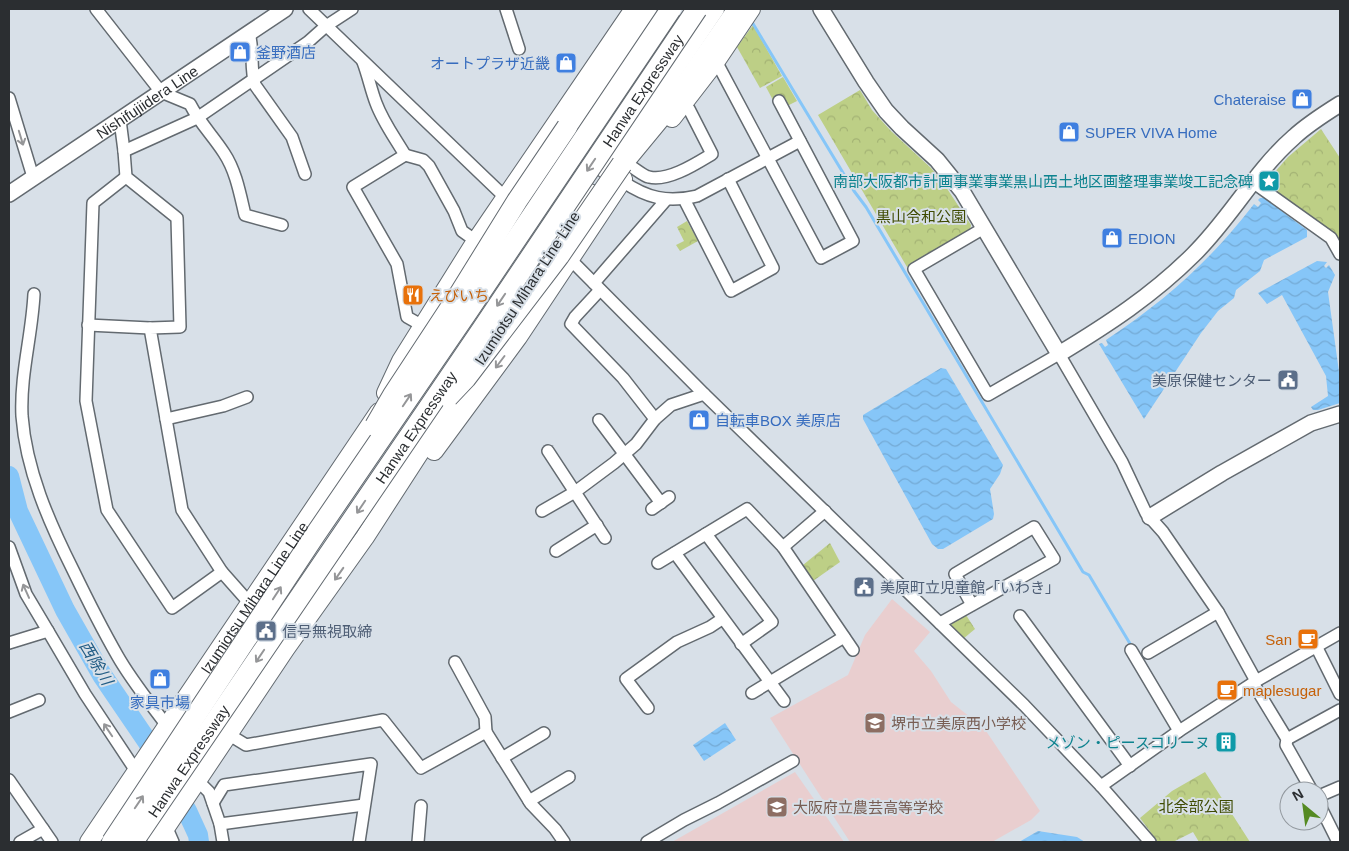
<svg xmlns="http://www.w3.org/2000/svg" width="1349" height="851" font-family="Arial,'Noto Sans JP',sans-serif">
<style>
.education{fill:#e9cecf}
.park{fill:url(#park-crowns)}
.water{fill:url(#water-waves)}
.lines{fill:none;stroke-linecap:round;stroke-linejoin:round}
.stream{stroke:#86c6f8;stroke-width:3}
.river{stroke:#86c6f8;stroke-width:20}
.street-casing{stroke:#636a70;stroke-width:14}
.secondary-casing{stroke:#636a70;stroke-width:18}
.primary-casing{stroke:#636a70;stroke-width:20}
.highway-casing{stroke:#636a70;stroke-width:22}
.street{stroke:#fff;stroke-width:11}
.secondary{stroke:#fff;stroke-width:15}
.primary{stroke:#fff;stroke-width:18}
.highway{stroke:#fff;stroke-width:20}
.highway-bridge-casing{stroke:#636a70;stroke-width:22;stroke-linecap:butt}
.highway-bridge{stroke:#fff;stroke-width:20}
.oneway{stroke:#959698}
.labels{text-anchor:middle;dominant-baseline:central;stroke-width:4;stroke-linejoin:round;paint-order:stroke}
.shop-label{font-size:15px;fill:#366cbe;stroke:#d8e0e8;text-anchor:start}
.street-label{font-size:15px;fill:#2b2e31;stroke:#d8e0e8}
.culture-label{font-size:15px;fill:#0d838f;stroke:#d8e0e8;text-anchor:end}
.park-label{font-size:15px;fill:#3f4b02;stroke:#d8e0e8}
.food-label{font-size:15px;fill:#c56008;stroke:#d8e0e8;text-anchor:start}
.service-label{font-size:15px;fill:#4e5e75;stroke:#d8e0e8;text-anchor:start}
.education-label{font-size:15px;fill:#785e54;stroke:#d8e0e8;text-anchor:start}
.water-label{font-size:16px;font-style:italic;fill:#215c85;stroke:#d8e0e8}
</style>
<defs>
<pattern id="park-crowns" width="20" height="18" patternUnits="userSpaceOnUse" patternTransform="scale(1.25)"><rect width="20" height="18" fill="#bdcf86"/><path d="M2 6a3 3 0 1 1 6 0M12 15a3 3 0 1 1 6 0" fill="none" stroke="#a3b274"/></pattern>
<pattern id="water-waves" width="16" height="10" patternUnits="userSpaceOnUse" patternTransform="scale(1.25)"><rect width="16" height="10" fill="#86c6f8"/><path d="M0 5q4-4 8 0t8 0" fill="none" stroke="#74aad5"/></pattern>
</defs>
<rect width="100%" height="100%" fill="#d8e0e8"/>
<g class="education">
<path d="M892 599 930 632 914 651 931 671 951 702 984 728 1040 811 1031 820 992 842H850L770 718 848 675 865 635Z"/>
<path d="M795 772 844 842H672Z"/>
</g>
<g class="park">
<path d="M753 25 782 76 760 88 737 47Z"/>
<path d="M783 77 797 101 787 106 775 104 766 87Z"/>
<path d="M860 90 872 110 891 131 931 168 944 184 971 225 970 231 907 267 818 115Z"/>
<path d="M1321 129 1340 158V245L1267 187V181L1288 157Z"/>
<path d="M687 221 698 241 680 251 676 245 684 241 677 227Z"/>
<path d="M830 543 840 562 813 581 803 565Z"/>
<path d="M966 615 975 629 963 639 951 627 952 623Z"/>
<path d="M1205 772 1250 842H1199L1193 832 1173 842H1158L1140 818 1172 791Z"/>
</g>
<g class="water">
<path d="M1260 198H1264L1307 230V237L1264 260 1260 271 1236 290 1234 298 1218 311 1201 333 1144 419 1099 344 1102 343 1105 347 1108 345 1106 340C1166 300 1210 261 1254 204L1258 207 1261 203 1258 200Z"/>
<path d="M1317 261 1327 262 1324 266 1326 268 1329 265 1335 275 1328 292 1340 379V403L1318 410H1313L1311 407 1328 396 1326 376 1282 295 1267 304 1258 293Z"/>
<path d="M941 368 946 369 1003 465 1000 474 990 489 994 514 993 519 943 549H938L932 544 863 419V415Z"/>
<path d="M725 723 736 740 704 761 693 745Z"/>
<path d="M1038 831 1077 837 1085 842H1019Z"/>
</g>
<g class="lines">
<path class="stream" d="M751 24 752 22 854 191 866 207 1083 572 1089 575 1132 647"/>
<path class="river" d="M9 476 18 511 65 610 102 675 147 741 187 811 198 835 199 842"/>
<g class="street-casing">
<g id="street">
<path d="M96 9 161 92 190 104C199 122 213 136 224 153 236 171 240 194 245 215L282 225"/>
<path d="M309 9 509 201"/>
<path d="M506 9 519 49"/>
<path d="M249 33C254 50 250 68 255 85L292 137 305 174"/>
<path d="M716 61 821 258 853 241 779 101"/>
<path d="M363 62C368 75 371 90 376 103 383 122 395 138 405 155L353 187 397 264 407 317 423 326"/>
<path d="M9 98 33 177"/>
<path d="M120 120 124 151 126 177 177 218 180 327 150 328 182 510 222 572 253 607"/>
<path d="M124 151 197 118 308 42 326 26 352 9"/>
<path d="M405 155 423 160 429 166 454 211 462 231 476 241"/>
<path d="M632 167C637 170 644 176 649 177 668 182 697 163 712 154L689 109 683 105"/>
<path d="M126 177 93 203 86 401 107 510 172 608 222 572"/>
<path d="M622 181C647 198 667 203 697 196L800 141"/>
<path d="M1254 183 1331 238 1340 254"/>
<path d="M684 199 731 291 773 268 728 179"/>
<path d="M984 228 914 269 988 395 1059 354 1122 462 1146 513 1163 532 1218 612 1256 681"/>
<path d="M566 255 704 394 1024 705 1101 786 1150 842"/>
<path d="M594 283 666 200"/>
<path d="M600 290 575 317 571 324 623 378 655 419"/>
<path d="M34 294C32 335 20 375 22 416 26 470 49 522 73 570 87 599 101 627 117 655 131 680 150 703 167 726"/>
<path d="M88 325 150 328"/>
<path d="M166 419 223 406 247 397"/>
<path d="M599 420 661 503"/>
<path d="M548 451 605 538"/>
<path d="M652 509 669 497"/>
<path d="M542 511 575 492 614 463 636 444 655 419 671 405 704 394"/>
<path d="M706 534 772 622 741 644"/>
<path d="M9 547 26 594 48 631 85 694 136 771"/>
<path d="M783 547 825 511"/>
<path d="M556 551 597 525"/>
<path d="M675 553 784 701"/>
<path d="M658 563 747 509 783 547 853 650"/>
<path d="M1020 616 1130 766"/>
<path d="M940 623 1054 559 1034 527 955 574 972 605"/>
<path d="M9 643 48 631"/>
<path d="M1316 646 1340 694"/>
<path d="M1131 650 1179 731"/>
<path d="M1148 653 1218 612"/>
<path d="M455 662 485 717 486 732"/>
<path d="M1253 683 1287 739 1286 745 1312 791"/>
<path d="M752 693 844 637"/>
<path d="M648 708 626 679 677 642 710 627 722 619"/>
<path d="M9 712 39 700"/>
<path d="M228 734 246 745 383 720 421 768 486 732 531 804 555 829 564 842"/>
<path d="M1287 739 1340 710"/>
<path d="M502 758 544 733"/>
<path d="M9 780 52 842"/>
<path d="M197 780 209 792 220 824 223 842"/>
<path d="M1101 786 1179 731 1256 681 1340 633"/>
<path d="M1319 796 1340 787"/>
<path d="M529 801 569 777"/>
<path d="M213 803 224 785 371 764 359 842"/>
<path d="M1319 804 1338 842"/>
<path d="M220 824 364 805"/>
<path d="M166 826 173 842"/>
<path d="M20 842 43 829"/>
<path d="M418 842 421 806"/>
<path d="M647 842 684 820 718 803 793 761"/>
</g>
</g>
<g class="secondary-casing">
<g id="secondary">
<path d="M821 9 866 82 886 111 902 128 937 160 962 191 1059 354C1107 325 1153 295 1193 255 1230 219 1255 171 1294 137 1308 124 1324 114 1340 104"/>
<path id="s1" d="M9 194 285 9"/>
<path d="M1150 517 1222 473 1311 423 1340 414"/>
</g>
</g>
<g class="primary-casing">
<g id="primary">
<path d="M619 68 649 24"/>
<path d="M672 118 716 61 751 9"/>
<path d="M606 170 715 9"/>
<path d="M536 273 590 193"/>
<path d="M386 393 401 361 476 241 634 9"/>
<path d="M434 451 518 337 623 179"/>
<path id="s2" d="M89 842 379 412"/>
<path d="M156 842 286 648 365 537 462 387"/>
</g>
</g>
<g class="highway-casing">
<g id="highway">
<path d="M567 127 647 9"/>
<path d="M622 164 674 101 738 9"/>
</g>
</g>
<use href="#street" class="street"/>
<use href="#secondary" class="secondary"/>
<use href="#primary" class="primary"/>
<use href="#highway" class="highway"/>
<g class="highway-bridge-casing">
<g id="highway-bridge">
<path d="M448 397 466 378 559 256 622 164"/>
<path d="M375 426 393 395 460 293 517 201 567 127"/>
<path d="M112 842 315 535 468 311 671 9"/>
<path id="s3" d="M133 842 483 328 697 9"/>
</g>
</g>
<use href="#highway-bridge" class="highway-bridge"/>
</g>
<defs><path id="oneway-shaft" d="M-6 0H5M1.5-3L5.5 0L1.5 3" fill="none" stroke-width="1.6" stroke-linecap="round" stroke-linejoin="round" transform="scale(1.25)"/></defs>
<g class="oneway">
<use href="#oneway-shaft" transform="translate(21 138) rotate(73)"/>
<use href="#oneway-shaft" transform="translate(591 165) rotate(124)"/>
<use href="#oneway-shaft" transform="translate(501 300) rotate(124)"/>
<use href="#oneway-shaft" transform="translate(500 362) rotate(127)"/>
<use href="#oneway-shaft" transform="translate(407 400) rotate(-56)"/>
<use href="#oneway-shaft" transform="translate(361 507) rotate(124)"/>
<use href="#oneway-shaft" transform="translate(339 574) rotate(125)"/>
<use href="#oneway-shaft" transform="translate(26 591) rotate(-114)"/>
<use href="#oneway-shaft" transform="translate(277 593) rotate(-57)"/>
<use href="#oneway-shaft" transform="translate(260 656) rotate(124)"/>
<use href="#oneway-shaft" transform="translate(108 730) rotate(-124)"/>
<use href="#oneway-shaft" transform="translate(139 802) rotate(-56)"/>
</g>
<defs>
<g id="shop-square" transform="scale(1.125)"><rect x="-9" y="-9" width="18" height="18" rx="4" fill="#3f7fe0" stroke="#d8e0e8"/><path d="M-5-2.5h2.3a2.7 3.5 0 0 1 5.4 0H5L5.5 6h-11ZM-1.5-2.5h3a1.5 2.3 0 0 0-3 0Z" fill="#fff"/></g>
<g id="sight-square" transform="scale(1.125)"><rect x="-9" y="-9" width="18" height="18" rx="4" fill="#0f9aa8" stroke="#d8e0e8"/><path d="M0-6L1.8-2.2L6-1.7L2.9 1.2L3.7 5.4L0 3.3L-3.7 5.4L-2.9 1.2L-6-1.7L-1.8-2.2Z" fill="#fff"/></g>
<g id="restaurant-square" transform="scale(1.125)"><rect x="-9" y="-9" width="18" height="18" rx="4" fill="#e8710a" stroke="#d8e0e8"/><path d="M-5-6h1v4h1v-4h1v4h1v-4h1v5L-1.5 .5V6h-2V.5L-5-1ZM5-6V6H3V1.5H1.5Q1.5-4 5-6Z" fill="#fff"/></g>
<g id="civic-square" transform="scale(1.125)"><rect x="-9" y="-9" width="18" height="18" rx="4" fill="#5c6f8a" stroke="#d8e0e8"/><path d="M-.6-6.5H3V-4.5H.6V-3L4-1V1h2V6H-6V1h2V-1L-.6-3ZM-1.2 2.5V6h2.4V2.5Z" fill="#fff"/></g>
<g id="cafe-square" transform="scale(1.125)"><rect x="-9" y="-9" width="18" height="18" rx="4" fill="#e8710a" stroke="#d8e0e8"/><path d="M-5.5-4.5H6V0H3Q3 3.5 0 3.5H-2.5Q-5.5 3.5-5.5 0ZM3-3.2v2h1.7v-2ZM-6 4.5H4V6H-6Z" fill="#fff"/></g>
<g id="school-square" transform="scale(1.125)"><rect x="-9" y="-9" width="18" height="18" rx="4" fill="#8d6e63" stroke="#d8e0e8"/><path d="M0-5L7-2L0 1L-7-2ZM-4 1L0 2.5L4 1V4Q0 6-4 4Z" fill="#fff"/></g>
<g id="building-square" transform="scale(1.125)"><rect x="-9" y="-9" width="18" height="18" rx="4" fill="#0f9aa8" stroke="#d8e0e8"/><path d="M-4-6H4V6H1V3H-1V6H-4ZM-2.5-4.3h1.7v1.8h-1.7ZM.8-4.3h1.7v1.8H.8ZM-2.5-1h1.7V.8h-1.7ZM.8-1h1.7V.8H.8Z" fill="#fff"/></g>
</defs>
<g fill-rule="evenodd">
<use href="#shop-square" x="240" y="52"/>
<use href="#shop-square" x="566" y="63"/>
<use href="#shop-square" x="1302" y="99"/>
<use href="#shop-square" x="1069" y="132"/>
<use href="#sight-square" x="1269" y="181"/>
<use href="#shop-square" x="1112" y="238"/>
<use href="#restaurant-square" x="413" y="295"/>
<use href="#civic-square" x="1288" y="380"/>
<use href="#shop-square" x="699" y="420"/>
<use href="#civic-square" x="864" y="587"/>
<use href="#civic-square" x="266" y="631"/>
<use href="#cafe-square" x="1308" y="639"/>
<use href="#shop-square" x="160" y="679"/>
<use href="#cafe-square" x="1227" y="690"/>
<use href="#school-square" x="875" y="723"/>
<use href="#building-square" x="1226" y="742"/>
<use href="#school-square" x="777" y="807"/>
</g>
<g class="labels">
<g class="shop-label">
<text x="256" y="52">釜野酒店</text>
<text x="550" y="63" text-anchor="end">オートプラザ近畿</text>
<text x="1286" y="99" text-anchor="end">Chateraise</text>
<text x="1085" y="132">SUPER VIVA Home</text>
<text x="1128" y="238">EDION</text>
<text x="715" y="420">自転車BOX 美原店</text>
<text x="160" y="702" text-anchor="middle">家具市場</text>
</g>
<g class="street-label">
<text stroke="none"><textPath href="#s3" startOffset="908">Hanwa Expressway</textPath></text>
<text stroke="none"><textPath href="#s1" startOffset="166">Nishifujiidera Line</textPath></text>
<text transform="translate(527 288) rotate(-57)">Izumiotsu Mihara Line Line</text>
<text stroke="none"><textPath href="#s3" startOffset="502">Hanwa Expressway</textPath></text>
<text stroke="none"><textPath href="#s2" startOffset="295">Izumiotsu Mihara Line Line</textPath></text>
<text stroke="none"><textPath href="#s3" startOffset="98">Hanwa Expressway</textPath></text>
</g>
<g class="culture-label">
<text x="1253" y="181">南部大阪都市計画事業事業黒山西土地区画整理事業竣工記念碑</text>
<text x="1210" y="742">メゾン・ピースコリーヌ</text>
</g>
<g class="park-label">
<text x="921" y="216">黒山令和公園</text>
<text x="1196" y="806">北余部公園</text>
</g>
<g class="food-label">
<text x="429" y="295">えびいち</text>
<text x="1292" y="639" text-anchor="end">San</text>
<text x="1243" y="690">maplesugar</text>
</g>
<g class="service-label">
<text x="1272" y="380" text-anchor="end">美原保健センター</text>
<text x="880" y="587">美原町立児童館「いわき」</text>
<text x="282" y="631">信号無視取締</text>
</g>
<g class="education-label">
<text x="891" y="723">堺市立美原西小学校</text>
<text x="793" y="807">大阪府立農芸高等学校</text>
</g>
<g class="water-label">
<text transform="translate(96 663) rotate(59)">西除川</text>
</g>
</g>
<rect width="1349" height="851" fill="none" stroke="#2b2e31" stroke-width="20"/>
<g transform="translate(1304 806) rotate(331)"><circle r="24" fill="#d8e0e8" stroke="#93999f"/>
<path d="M0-4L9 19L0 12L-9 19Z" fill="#558a22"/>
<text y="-8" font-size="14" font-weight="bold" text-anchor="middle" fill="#2b2e31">N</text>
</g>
</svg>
